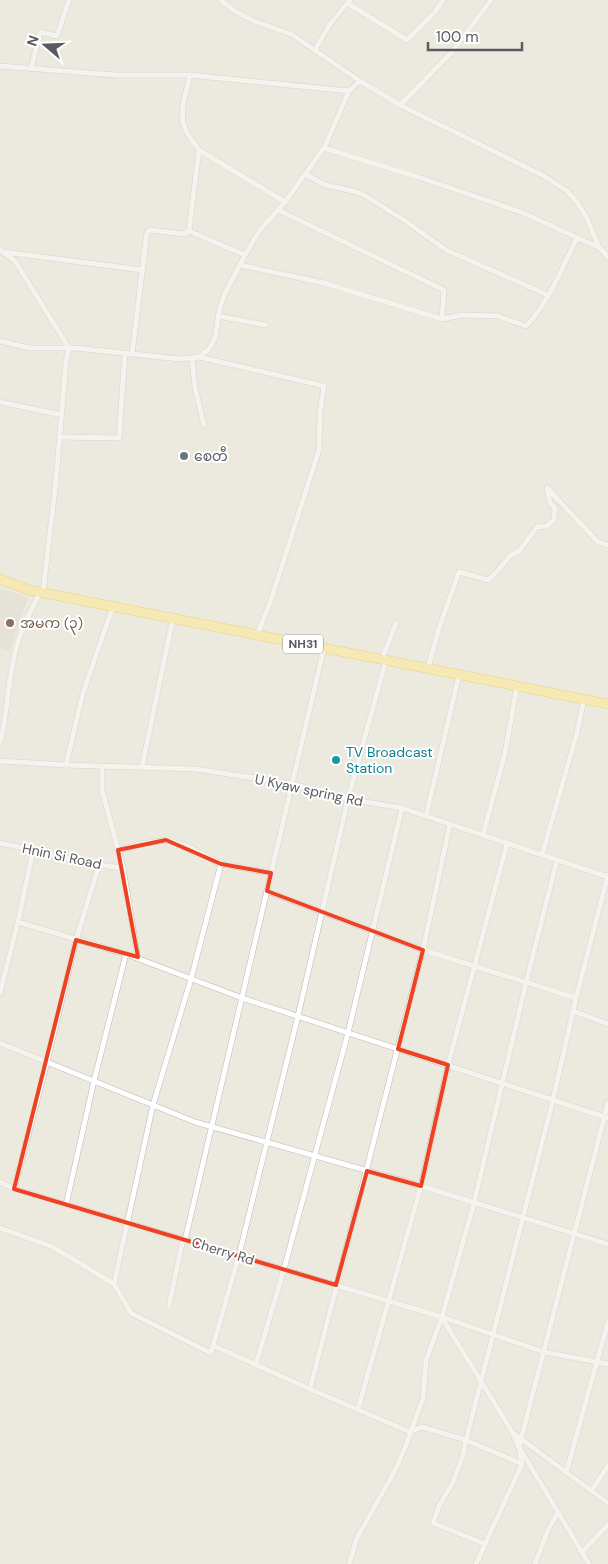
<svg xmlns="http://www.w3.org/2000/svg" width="608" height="1564" font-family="'DM Sans','Noto Sans Myanmar',sans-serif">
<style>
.education{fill:#dcd9ce}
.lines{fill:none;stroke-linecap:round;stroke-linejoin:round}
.street-casing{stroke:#b7b9bf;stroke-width:6}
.highway-casing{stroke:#ebb300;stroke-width:10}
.street{stroke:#fff;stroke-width:5}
.highway{stroke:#ffe983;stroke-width:9}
.marked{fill:none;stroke:#ee4223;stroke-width:4;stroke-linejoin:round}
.worship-dot{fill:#6b7280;stroke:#fff;stroke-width:2}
.education-dot{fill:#8d6e63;stroke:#fff;stroke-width:2}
.culture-dot{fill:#0f9aa8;stroke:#fff;stroke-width:2}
.labels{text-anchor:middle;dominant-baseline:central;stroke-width:4;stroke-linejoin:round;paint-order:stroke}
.shield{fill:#fff;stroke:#8a8c90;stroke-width:1}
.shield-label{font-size:12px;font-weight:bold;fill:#585b61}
.worship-label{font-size:14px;fill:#5b616d;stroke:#fff;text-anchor:start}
.education-label{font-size:14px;fill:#785e54;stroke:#fff;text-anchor:start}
.culture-label{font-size:14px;fill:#0d838f;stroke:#fff;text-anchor:start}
.street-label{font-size:14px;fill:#585b61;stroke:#fff}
</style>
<rect width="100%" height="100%" fill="#eceadf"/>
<path class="education" d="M0 589 28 597 10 651 0 648Z"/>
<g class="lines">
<g class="street-casing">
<g id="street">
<path d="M347 3 407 40 435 12 443 0"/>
<path d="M315 50 330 24 350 0"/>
<path d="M0 66 116 75H190L349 91"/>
<path d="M31 69 40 32 57 36 69 0"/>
<path d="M190 75C187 90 179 111 184 126 187 135 194 143 199 150L285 202"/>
<path d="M360 81 400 105 452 52 491 0"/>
<path d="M400 105 544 176 567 191 577 202 587 218 599 248"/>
<path d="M324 148 418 177 521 212 600 248 608 257"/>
<path d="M305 174 325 185 353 191 364 195 404 220 446 250 548 295"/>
<path d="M278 210 444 290 442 319"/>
<path d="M189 231 199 150"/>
<path d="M189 231 245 255"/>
<path d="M0 250 15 261 69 348 66 361 56 480 43 592"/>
<path d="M4 252 142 270"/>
<path d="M240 265 324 283 442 319 462 315 498 316 526 326C548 304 563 266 577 238"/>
<path d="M218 316 266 325"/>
<path d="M0 341 29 348H75L180 359 199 357 209 349 215 338 220 308 225 293 245 255 260 230 285 202 324 148 349 91 360 81 291 34 254 21 233 10 221 0"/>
<path d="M132 354 147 232 150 230 184 234 189 231"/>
<path d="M199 357 324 386 320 413 319 450 271 600 257 635"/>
<path d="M192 358 195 388 204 425"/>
<path d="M0 402 62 415"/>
<path d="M60 437 119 438 125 353"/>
<path d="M382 659 396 623"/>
<path d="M428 668 439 628 459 572 488 580 494 575 510 556 519 551 537 527 547 526 554 520 555 508 550 503 547 488 598 542 608 545"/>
<path d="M0 743C8 711 8 677 17 645 22 627 32 609 40 592"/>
<path d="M0 761 66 765 196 769 292 784 348 799 402 808 608 877"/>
<path d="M66 765 83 693 113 606"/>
<path d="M102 766V790L123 868 138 959"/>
<path d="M142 767 173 618"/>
<path d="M426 816 459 675"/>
<path d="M483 835 505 753 517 686"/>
<path d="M0 843 99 865 123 868"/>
<path d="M507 844 448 1065 421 1186 608 1244"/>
<path d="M118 850 141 844 166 840 189 847 221 864 271 873"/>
<path d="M542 855 577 733 584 699"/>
<path d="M267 891 423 950 576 998"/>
<path d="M18 922 126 954 242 998 608 1118"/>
<path d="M0 993 18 922 33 851"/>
<path d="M573 1011 608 1024"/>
<path d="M0 1043 195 1122 421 1186 358 1409"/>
<path d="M0 1182 14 1189 442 1317 544 1352 608 1364"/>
<path d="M14 1189 47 1062 76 940 99 865"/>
<path d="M66 1205 94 1081 126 954"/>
<path d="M0 1228 53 1247 114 1284 131 1313 211 1353 239 1255 298 1016 348 799 386 660"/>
<path d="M185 1240 324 648"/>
<path d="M114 1284 153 1105 191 979 221 864"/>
<path d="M169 1306 183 1239"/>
<path d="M442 1318 513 1433 608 1503"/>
<path d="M214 1346 310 1389 410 1432 422 1427 466 1440 553 1100 576 998 608 875"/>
<path d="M256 1364 284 1269 348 1033 402 808"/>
<path d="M310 1389 423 950 450 824"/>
<path d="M513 1434 519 1447 589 1564"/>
<path d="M566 1473 608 1322"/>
<path d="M591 1491 608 1466"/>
<path d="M485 1544 433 1523 439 1506 453 1482 463 1455 466 1440 522 1464 519 1447 608 1103"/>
<path d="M582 1552 608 1525"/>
<path d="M349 1564 357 1538 394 1472 405 1448 423 1398 426 1360 442 1317 474 1203 526 983 557 860"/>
<path d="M476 1564 522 1464"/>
<path d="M535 1564 548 1530 558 1512"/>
</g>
</g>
<g class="highway-casing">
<path id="highway" d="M0 579 29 590 608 704"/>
</g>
<use href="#street" class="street"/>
<use href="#highway" class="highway"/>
</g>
<path d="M0 0H608V1564H0ZM166 840 221 864 271 873 267 891 423 950 398 1049 448 1065 421 1186 367 1171 336 1285 14 1189 76 940 138 957 118 850Z" fill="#eceadf" fill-opacity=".55" fill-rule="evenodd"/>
<path class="marked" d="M166 840 221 864 271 873 267 891 423 950 398 1049 448 1065 421 1186 367 1171 336 1285 14 1189 76 940 138 957 118 850Z"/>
<circle class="worship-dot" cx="184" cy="456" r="5"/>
<circle class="education-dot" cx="10" cy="623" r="5"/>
<circle class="culture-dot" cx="336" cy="760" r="5"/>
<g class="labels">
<rect class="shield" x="283" y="634.5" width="40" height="19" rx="4"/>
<g class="shield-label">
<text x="303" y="644">NH31</text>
</g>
<g class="worship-label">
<text x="194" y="456">စေတီ</text>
</g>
<g class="education-label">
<text x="20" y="623">အမက (၃)</text>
</g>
<g class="culture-label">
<text x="346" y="752">TV Broadcast<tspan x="346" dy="16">Station</tspan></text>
</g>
<g class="street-label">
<text transform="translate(309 790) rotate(12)">U Kyaw spring Rd</text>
<text transform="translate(62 856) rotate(12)">Hnin Si Road</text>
<text transform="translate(223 1251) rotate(17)">Cherry Rd</text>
</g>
</g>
<g transform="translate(45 45) rotate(289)" stroke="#ffffff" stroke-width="4" paint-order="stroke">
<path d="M0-4L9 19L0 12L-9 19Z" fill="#585b61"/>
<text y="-8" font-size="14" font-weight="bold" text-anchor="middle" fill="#585b61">N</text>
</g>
<path d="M428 42v8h94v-8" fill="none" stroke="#585b61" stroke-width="2.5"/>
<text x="436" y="42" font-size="15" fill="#585b61" stroke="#ffffff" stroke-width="4" paint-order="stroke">100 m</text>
</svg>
